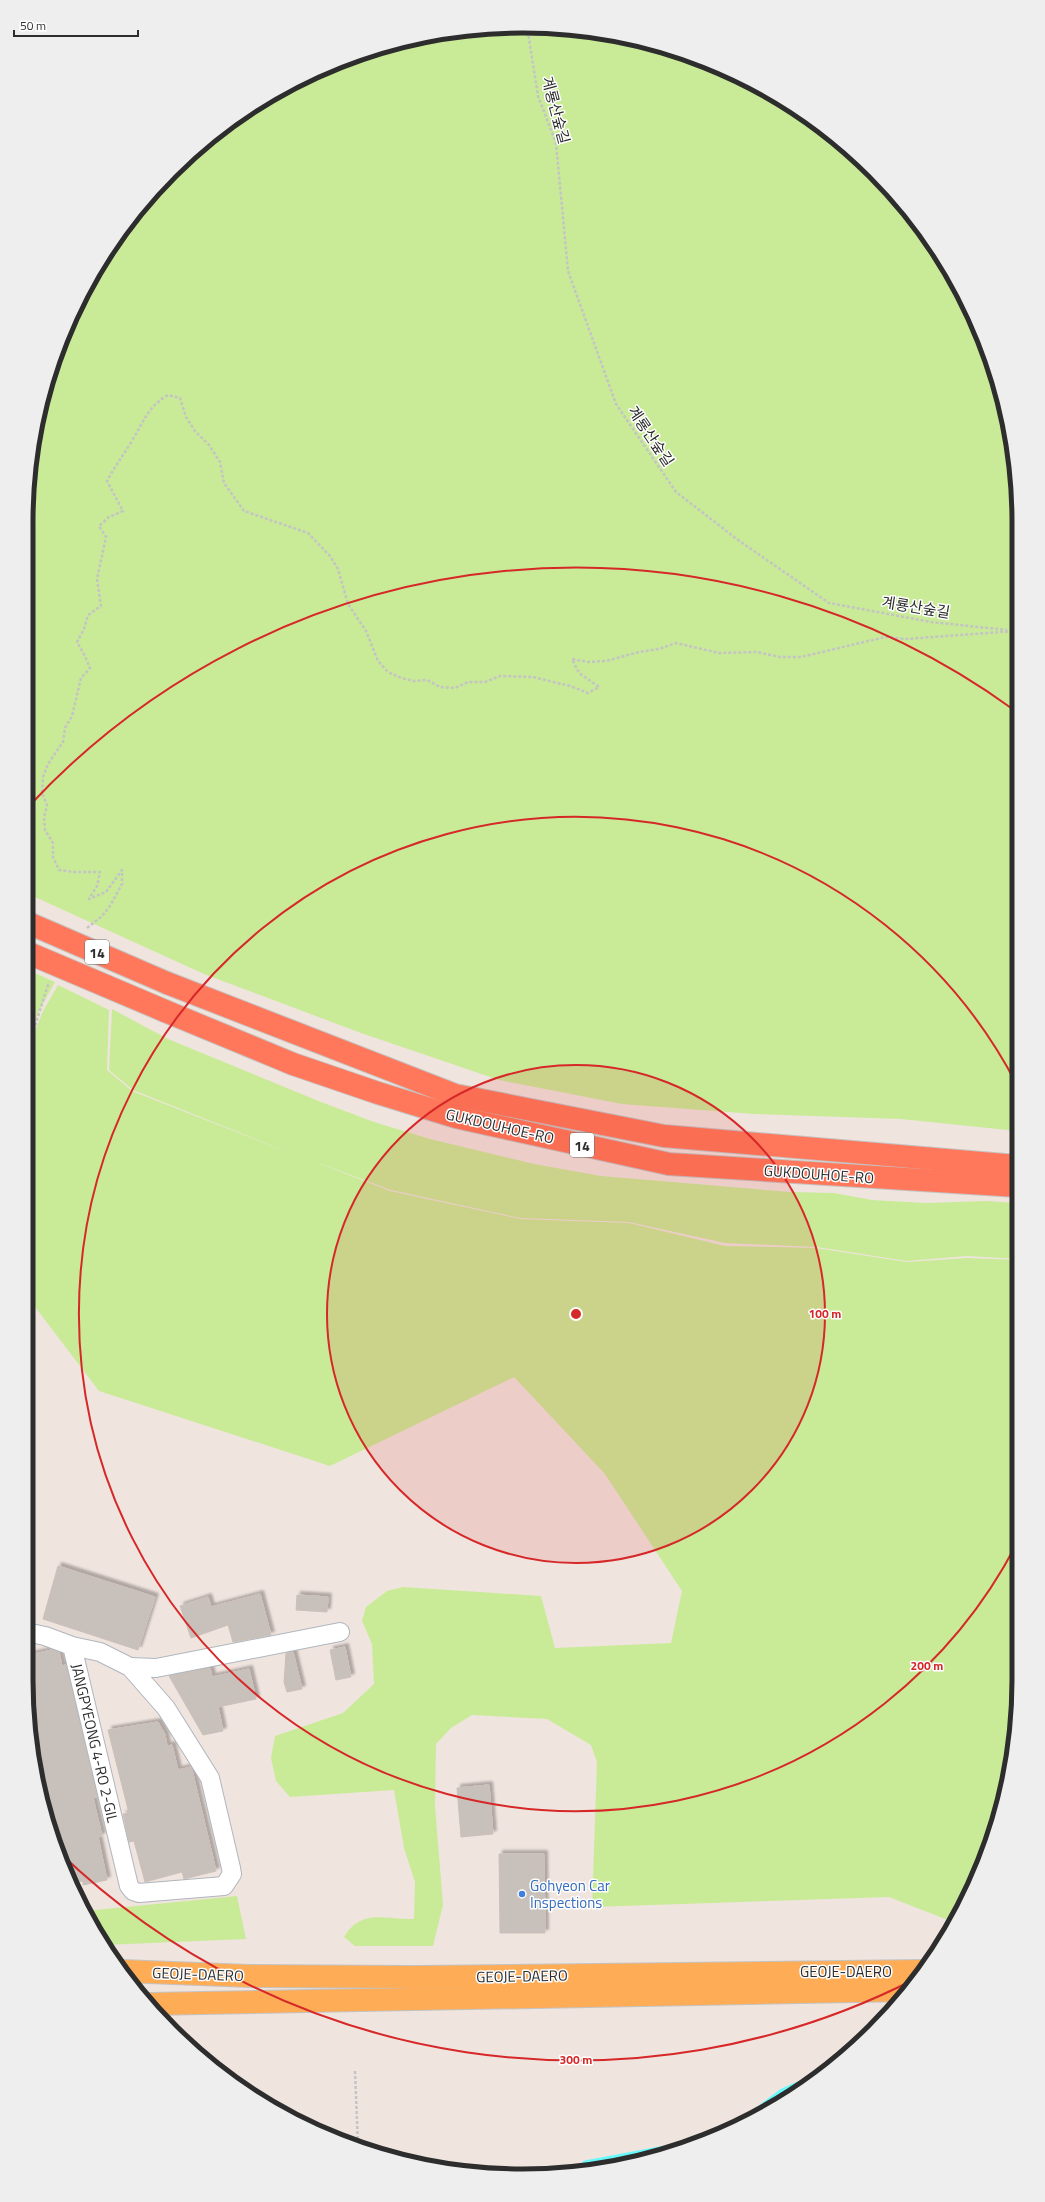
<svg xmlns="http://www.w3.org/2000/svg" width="1045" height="2202" font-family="'Titillium Web','Noto Sans KR',sans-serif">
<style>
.green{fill:#c9eb97}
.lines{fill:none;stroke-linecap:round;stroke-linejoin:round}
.stream{stroke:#69f9fa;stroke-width:5}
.building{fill:#c8c0ba;stroke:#ccc0b8;filter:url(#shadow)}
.minor-casing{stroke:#afb6be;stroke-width:20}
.major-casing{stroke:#c4c4c4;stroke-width:24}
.highway-casing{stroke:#c4c4c4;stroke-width:24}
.path{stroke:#c4c4c4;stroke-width:2.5;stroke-dasharray:3 2;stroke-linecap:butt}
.minor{stroke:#fff;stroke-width:18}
.major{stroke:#feac56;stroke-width:22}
.highway{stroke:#ff785b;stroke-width:22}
.highway-bridge-casing{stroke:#c4c4c4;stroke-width:24;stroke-linecap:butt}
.highway-bridge{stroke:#ff785b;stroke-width:22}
.ring{fill:none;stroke:#d62828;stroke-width:2}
.shop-dot{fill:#3f7fe0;stroke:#fff;stroke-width:1.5}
.labels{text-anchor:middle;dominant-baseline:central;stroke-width:3;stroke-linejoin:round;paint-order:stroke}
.shield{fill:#fff;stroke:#6c6c6c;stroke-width:1}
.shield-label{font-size:14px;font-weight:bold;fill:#2d2d2d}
.street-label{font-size:15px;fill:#2d2d2d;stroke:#fff}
.shop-label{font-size:15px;fill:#366cbe;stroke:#fff;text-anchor:start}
.rim{fill:none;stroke:#2d2d2d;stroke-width:5}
.centre{fill:#d62828;stroke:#fff;stroke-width:2}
.ring-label{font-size:12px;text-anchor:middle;font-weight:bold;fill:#d62828;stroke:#fff;stroke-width:3;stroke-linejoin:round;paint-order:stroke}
</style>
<defs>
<filter id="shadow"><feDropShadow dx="3.5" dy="-3.5" stdDeviation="1" flood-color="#0004"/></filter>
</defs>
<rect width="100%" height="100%" fill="#f0e4df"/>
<g class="green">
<path d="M523 26 620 36 713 64 825 128 916 220 981 332 1015 457 1017 1131 901 1119 754 1114 622 1104 499 1080 361 1033 204 974 26 893V522L36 425 64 332 110 246 172 171 247 110 333 64 426 36Z"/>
<path d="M26 969 55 982 39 1011 26 1044Z"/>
<path d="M58 985 109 1010 107 1070 132 1091 295 1155 133 1090 109 1070 112 1009 168 1039 321 1102 374 1122 430 1139 534 1164 601 1176 790 1192 834 1193 872 1200 926 1203 986 1201 1017 1203 1018 1259 967 1256 907 1261 817 1247 725 1243 629 1222 520 1218 391 1190 308 1159 390 1191 520 1219 629 1223 725 1246 816 1248 907 1262 967 1258 1018 1260 1019 1680 1009 1777 981 1870 953 1922 889 1897 592 1907 597 1762 591 1745 547 1719 472 1715 451 1728 436 1744 435 1805 443 1905 433 1946H355L344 1937C362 1908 384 1920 414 1919L415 1882 404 1848 394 1790 290 1797 276 1781 271 1758 275 1736 343 1713 374 1684 372 1644 362 1621 366 1607 387 1591 403 1587 541 1596 555 1648 671 1643 682 1591 605 1474 514 1377 330 1466 99 1391 26 1295V1053L43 1011Z"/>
<path d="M237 1896 246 1939 104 1945 92 1928 85 1911Z"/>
</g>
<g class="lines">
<g class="stream">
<path d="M732 2129 782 2091 826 2072"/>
<path d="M575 2172 585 2163 702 2141"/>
</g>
</g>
<g class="building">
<path d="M58 1566 155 1597 138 1650 43 1619Z"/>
<path d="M260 1594 271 1635 233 1642 228 1625 191 1638 180 1606 208 1597 211 1607Z"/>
<path d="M297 1595 328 1597 327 1612 296 1610Z"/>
<path d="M345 1647 351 1677 336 1680 330 1650Z"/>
<path d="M52 1650 59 1652 62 1666 66 1665 97 1797 93 1798 102 1836 98 1837 107 1880 83 1885V1881L72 1883 52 1839 36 1776 26 1665 29 1655Z"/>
<path d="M293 1652 302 1689 287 1692 284 1682 286 1653Z"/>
<path d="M210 1668 212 1677 249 1669 256 1699 218 1707 223 1731 203 1735 169 1676Z"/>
<path d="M158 1722 165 1735 167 1746 172 1745 178 1770 191 1767 192 1770 216 1871 184 1879 182 1872 145 1882 134 1841 129 1842 123 1814 129 1813 108 1730Z"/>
<path d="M489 1785 493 1834 461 1837 457 1788Z"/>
<path d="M499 1854H544L545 1933H500Z"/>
</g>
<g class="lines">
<g class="minor-casing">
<g id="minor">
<path d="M26 1632 45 1636 72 1646 129 1886 133 1891 139 1893 224 1886 232 1874 231 1868 210 1778 166 1708 130 1667 100 1652 72 1646"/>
<path d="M130 1667 156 1668 340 1632"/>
</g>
</g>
<g class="major-casing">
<g id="major">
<path d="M122 1971 249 1976 415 1977 923 1971"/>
<path d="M150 2004 909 1990"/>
</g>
</g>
<g class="highway-casing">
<g id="highway">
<path d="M167 983 455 1095 664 1136 1017 1166"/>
<path d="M165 1011 293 1064 378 1093 456 1117 669 1164 1017 1186"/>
</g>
</g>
<g class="path">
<path d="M527 26 538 96 556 143 568 271 616 404 676 492 738 540 829 603 931 622 1007 630"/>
<path d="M1015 630 1013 640 1015 641"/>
<path d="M87 928 102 916 110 906 122 884V870L106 892 89 899 97 886 100 872H74L59 870 53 857V843L45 830 44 818 47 805 42 793 43 777 48 764 63 742 65 728 72 716 81 678 90 668 85 656 77 642 84 629 88 615 101 606 97 579 106 537 99 526 109 517 123 511 107 481C114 468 122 457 130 444 143 424 146 408 168 395L180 398 186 417 195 431 209 445 220 462 224 483 244 511 308 533 330 556 338 569 348 604 366 631 378 661 388 672 401 678 414 681 427 680 440 687 455 688 468 682H485L500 676 533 677 570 686 588 693 599 687 579 673 572 659 589 662 606 661 639 652 659 649 676 643 719 653 757 652 780 657H801L885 637 906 639 1014 631"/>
<path d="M26 1054 49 982"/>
<path d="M355 2071 358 2146"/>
</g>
<use href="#minor" class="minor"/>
<use href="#major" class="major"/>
<use href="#highway" class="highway"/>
<g class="highway-bridge-casing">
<g id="highway-bridge">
<path d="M26 922 167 983"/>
<path d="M26 952 165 1011"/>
</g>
</g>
<use href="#highway-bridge" class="highway-bridge"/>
</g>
<circle cx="576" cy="1314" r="249" fill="#d62828" fill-opacity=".12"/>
<g class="ring">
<circle cx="576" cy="1314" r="249"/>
<path d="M1017 1543A497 497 0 1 1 1017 1085"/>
<path d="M915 1979A746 746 0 0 1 58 1851M30 805A746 746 0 0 1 1014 710"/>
</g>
<circle class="shop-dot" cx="522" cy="1894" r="4"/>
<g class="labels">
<g class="shield">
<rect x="85" y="940" width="24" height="24" rx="3"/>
<rect x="570" y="1133" width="24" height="24" rx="3"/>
</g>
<g class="shield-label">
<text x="97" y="952">14</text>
<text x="582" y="1145">14</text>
</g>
<g class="street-label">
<text transform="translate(556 110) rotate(75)">계룡산숲길</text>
<text transform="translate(651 436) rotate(56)">계룡산숲길</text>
<text transform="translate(916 607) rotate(9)">계룡산숲길</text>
<text transform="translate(500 1126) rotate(13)">GUKDOUHOE-RO</text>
<text transform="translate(819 1174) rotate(4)">GUKDOUHOE-RO</text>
<text transform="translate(95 1743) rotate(77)">JANGPYEONG 4-RO 2-GIL</text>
<text x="846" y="1971">GEOJE-DAERO</text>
<text transform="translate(198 1974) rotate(2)">GEOJE-DAERO</text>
<text transform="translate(522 1976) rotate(-1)">GEOJE-DAERO</text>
</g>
<g class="shop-label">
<text x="530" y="1885">Gohyeon Car<tspan x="530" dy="17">Inspections</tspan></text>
</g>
</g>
<path d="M0 0H1045V2202H0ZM522 33H523A489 489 0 0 1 1012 522V1680A489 489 0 0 1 523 2169H522A489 489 0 0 1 33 1680V522A489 489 0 0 1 522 33Z" fill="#eee" fill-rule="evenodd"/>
<path class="rim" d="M522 33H523A489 489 0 0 1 1012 522V1680A489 489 0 0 1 523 2169H522A489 489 0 0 1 33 1680V522A489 489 0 0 1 522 33Z"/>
<circle cx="576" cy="1314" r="6" class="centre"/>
<g class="ring-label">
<text x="825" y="1318">100 m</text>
<text x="927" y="1670">200 m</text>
<text x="576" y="2064">300 m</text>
</g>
<path d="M14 30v6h124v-6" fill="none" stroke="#2d2d2d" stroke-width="2"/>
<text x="20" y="30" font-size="12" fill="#2d2d2d" stroke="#ffffff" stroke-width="3" paint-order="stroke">50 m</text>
</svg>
